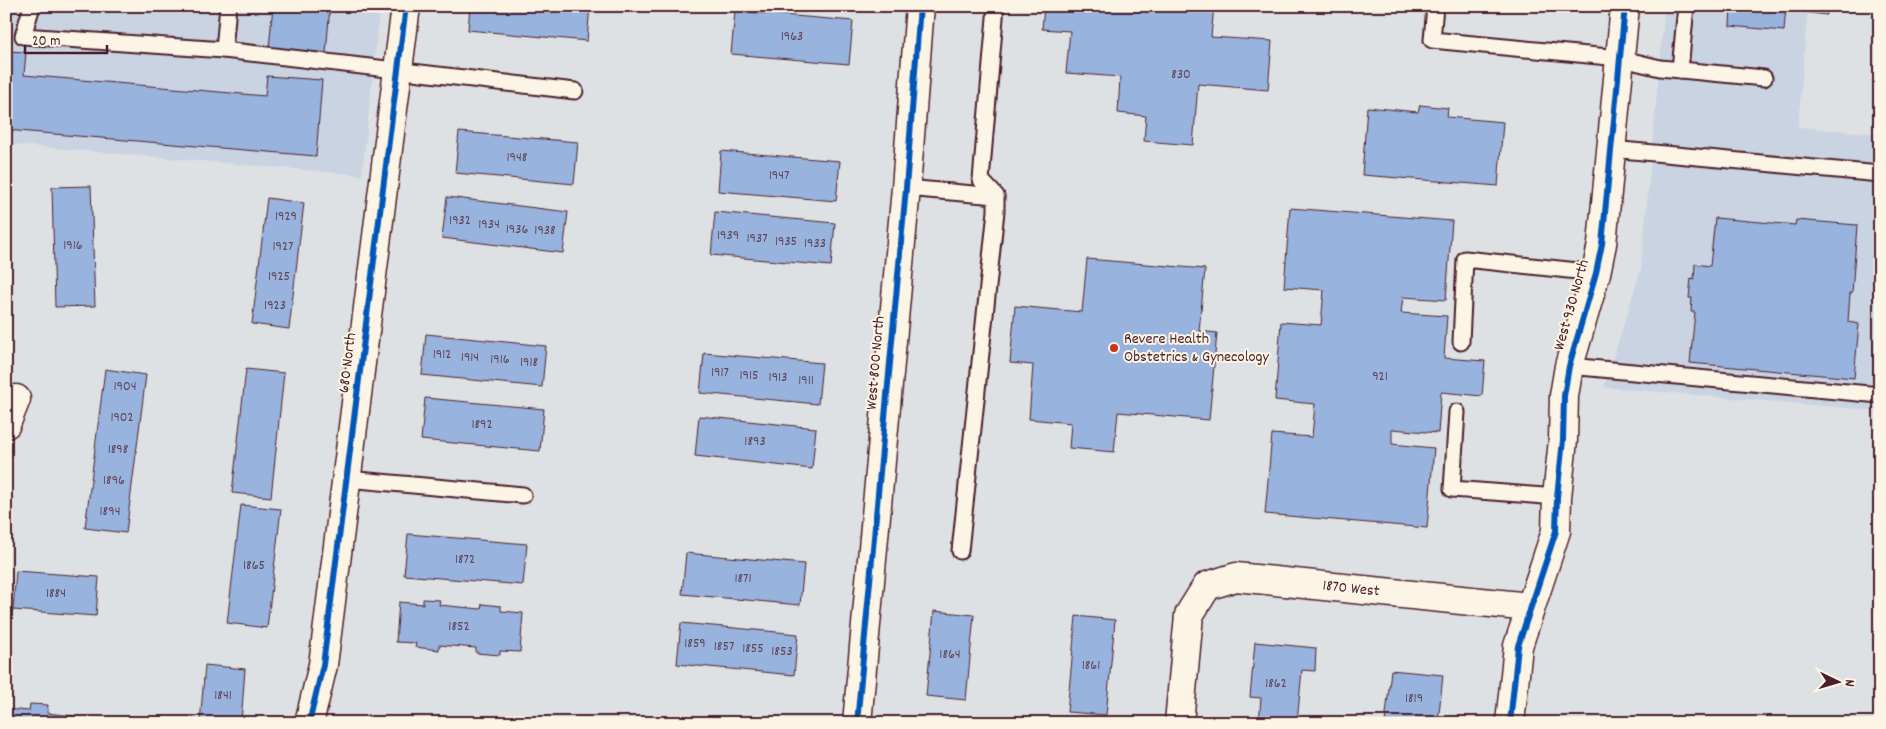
<svg xmlns="http://www.w3.org/2000/svg" width="1886" height="729" font-family="Dekko,sans-serif">
<style>
.built{fill:#c9d3e2}
.building{fill:#99b3df;stroke:#4a1f2b}
.lines{fill:none;stroke-linecap:round;stroke-linejoin:round}
.lane-casing{stroke:#4a1f2b;stroke-width:19}
.street-casing{stroke:#4a1f2b;stroke-width:31}
.lane{stroke:#fcf5e5;stroke-width:15}
.street{stroke:#fcf5e5;stroke-width:28}
.cycleway-casing{stroke:#fcf5e5;stroke-width:9}
.cycleway{stroke:#0057b8;stroke-width:6}
.poi-dot{fill:#c8321e;stroke:#fcf5e5;stroke-width:2}
.labels{text-anchor:middle;dominant-baseline:central;stroke-width:4;stroke-linejoin:round;paint-order:stroke}
.number-label{font-size:14px;fill:#5e4458}
.street-label{font-size:16px;fill:#4a1f2b;stroke:#fcf5e5}
.poi-label{font-size:16px;fill:#4a1f2b;stroke:#fcf5e5;text-anchor:start}
</style>
<rect width="100%" height="100%" fill="#dee1e3"/>
<filter id="ink" filterUnits="userSpaceOnUse"><feTurbulence type="fractalNoise" baseFrequency=".02" numOctaves="2"/><feDisplacementMap in="SourceGraphic" scale="10" xChannelSelector="R" yChannelSelector="G"/><feConvolveMatrix kernelMatrix="1 2 1 2 8 2 1 2 1" color-interpolation-filters="sRGB"/></filter>
<g filter="url(#ink)">
<g class="built">
<path d="M6 6H380L362 175 6 144Z"/>
<path d="M1665 6H1808L1798 127 1880 134V411L1604 387 1641 269Z"/>
</g>
<g class="building">
<path d="M273 6H330L326 53 269 48Z"/>
<path d="M470 6H590L587 41 468 30Z"/>
<path d="M1044 6H1214L1211 37 1272 41 1268 90 1198 84 1193 145 1144 141 1146 116 1118 113 1120 77 1066 73 1070 31 1042 29Z"/>
<path d="M1498 6H1562L1561 12Z"/>
<path d="M1731 6H1786L1784 31 1730 26Z"/>
<path d="M1803 6H1827V15L1802 12Z"/>
<path d="M735 11 853 21 849 64 731 54Z"/>
<path d="M6 51 26 52 24 75 265 96 267 76 322 80 316 156 6 130Z"/>
<path d="M1420 105 1448 108 1447 117 1503 122 1498 186 1362 175 1367 107 1418 112Z"/>
<path d="M459 132 578 142 574 184 455 173Z"/>
<path d="M721 151 840 161 836 201 718 191Z"/>
<path d="M91 186 95 306 55 307 52 187Z"/>
<path d="M447 197 568 212 563 253 442 238Z"/>
<path d="M267 198 304 203 289 329 252 324Z"/>
<path d="M1290 208 1452 221 1446 300 1403 297 1401 313 1447 316 1444 358 1485 361 1482 396 1441 392 1438 433 1392 429V444L1434 448 1427 528 1265 514 1272 434 1312 437 1315 404 1275 400 1281 322 1321 325 1324 290 1284 287Z"/>
<path d="M715 212 835 223 831 266 711 255Z"/>
<path d="M1715 218 1795 225 1796 220 1857 225 1852 293H1850L1848 322 1859 324 1854 378 1690 363 1695 312H1691L1692 298H1689L1691 278 1694 279 1695 264 1710 266Z"/>
<path d="M1087 259 1205 269 1199 331 1217 333 1209 420 1118 412 1114 452 1069 448 1071 423 1029 419 1033 365 1010 363 1015 306 1082 312Z"/>
<path d="M426 334 546 346 542 387 422 375Z"/>
<path d="M704 353 822 363 818 404 700 393Z"/>
<path d="M105 369 146 375 126 533 85 528Z"/>
<path d="M246 369 284 373 271 497 232 493Z"/>
<path d="M425 398 544 409 540 451 421 440Z"/>
<path d="M699 416 816 428 812 469 695 456Z"/>
<path d="M241 505 281 509 267 628 227 623Z"/>
<path d="M408 534 527 544 523 585 404 575Z"/>
<path d="M686 553 804 564 800 605 682 594Z"/>
<path d="M16 571 99 577 96 616 13 610Z"/>
<path d="M423 599 440 600 439 605 481 609 482 604 501 606V611L523 613 520 652 500 651V655L476 653V648L439 645V650L415 647 416 643 396 642 399 602 423 604Z"/>
<path d="M934 611 974 615 966 700 926 696Z"/>
<path d="M1076 616 1115 620 1106 715 1067 712Z"/>
<path d="M681 623 798 634 794 675 677 664Z"/>
<path d="M1255 642 1316 648 1315 671 1302 670 1297 723H1259L1261 698 1250 697Z"/>
<path d="M205 665 245 669 241 723H200Z"/>
<path d="M1391 670 1443 675 1438 723H1385Z"/>
<path d="M30 704 48 705 47 713 74 716 73 723H6V709L29 711Z"/>
</g>
<g class="lines">
<g class="lane-casing">
<g id="lane">
<path d="M32 6 23 36 224 50 228 6"/>
<path d="M1435 6 1432 40 1619 58 1660 68 1764 78"/>
<path d="M224 50 575 91"/>
<path d="M1680 70 1686 6"/>
<path d="M1611 149 1880 174"/>
<path d="M906 188 996 196"/>
<path d="M1461 342 1465 259 1596 273"/>
<path d="M1569 366 1880 395"/>
<path d="M1457 412 1452 489 1557 497"/>
<path d="M347 479 523 495"/>
<path d="M960 551 996 211V196L981 180 996 6"/>
</g>
</g>
<g class="street-casing">
<g id="street">
<path d="M6 424 16 399"/>
<path d="M309 723 323 665 406 6"/>
<path d="M857 723 906 188 920 6"/>
<path d="M1179 723 1189 615 1207 586 1236 577 1530 607"/>
<path d="M1510 723 1518 646 1556 531 1557 497 1563 440 1564 396 1569 366 1596 273 1602 244 1625 6"/>
</g>
</g>
<use href="#lane" class="lane"/>
<use href="#street" class="street"/>
<g class="cycleway-casing">
<g id="cycleway">
<path d="M309 723 323 665 406 6"/>
<path d="M857 723 906 188 920 6"/>
<path d="M1510 723 1518 646 1556 531 1557 497 1563 440 1564 396 1569 366 1596 273 1602 244 1625 6"/>
</g>
</g>
<use href="#cycleway" class="cycleway"/>
</g>
</g>
<circle class="poi-dot" cx="1114" cy="348" r="5"/>
<g class="labels">
<g class="number-label">
<text x="792" y="37">1963</text>
<text x="1181" y="75">830</text>
<text x="517" y="158">1948</text>
<text x="779" y="176">1947</text>
<text x="286" y="217">1929</text>
<text x="460" y="221">1932</text>
<text x="489" y="225">1934</text>
<text x="517" y="230">1936</text>
<text x="545" y="231">1938</text>
<text x="728" y="236">1939</text>
<text x="757" y="239">1937</text>
<text x="786" y="242">1935</text>
<text x="815" y="244">1933</text>
<text x="73" y="246">1916</text>
<text x="283" y="247">1927</text>
<text x="279" y="277">1925</text>
<text x="275" y="306">1923</text>
<text x="442" y="355">1912</text>
<text x="470" y="358">1914</text>
<text x="500" y="360">1916</text>
<text x="529" y="363">1918</text>
<text x="720" y="373">1917</text>
<text x="749" y="376">1915</text>
<text x="1380" y="377">921</text>
<text x="778" y="378">1913</text>
<text x="806" y="381">1911</text>
<text x="125" y="387">1904</text>
<text x="122" y="418">1902</text>
<text x="482" y="425">1892</text>
<text x="755" y="442">1893</text>
<text x="118" y="450">1898</text>
<text x="114" y="481">1896</text>
<text x="110" y="512">1894</text>
<text x="465" y="560">1872</text>
<text x="254" y="566">1865</text>
<text x="743" y="579">1871</text>
<text x="56" y="594">1884</text>
<text x="459" y="627">1852</text>
<text x="695" y="644">1859</text>
<text x="724" y="647">1857</text>
<text x="753" y="649">1855</text>
<text x="782" y="652">1853</text>
<text x="950" y="655">1864</text>
<text x="1091" y="666">1861</text>
<text x="1276" y="684">1862</text>
<text x="223" y="696">1841</text>
<text x="1414" y="699">1819</text>
</g>
<g class="street-label">
<text transform="translate(1572 305) rotate(-74)">West 930 North</text>
<text transform="translate(348 363) rotate(-83)">680 North</text>
<text transform="translate(876 363) rotate(-85)">West 800 North</text>
<text transform="translate(1351 589) rotate(6)">1870 West</text>
</g>
<g class="poi-label">
<text x="1124" y="339">Revere Health<tspan x="1124" dy="18">Obstetrics &amp; Gynecology</tspan></text>
</g>
</g>
<rect width="1886" height="729" fill="none" stroke="#fcf5e5" stroke-width="25"/>
<rect x="12" y="12" width="1861" height="704" fill="none" stroke="#4a1f2b" stroke-width="2" filter="url(#ink)"/>
<g transform="translate(1838 682) rotate(95)" stroke="#fcf5e5" stroke-width="4" paint-order="stroke">
<path d="M0-4L9 19L0 12L-9 19Z" fill="#4a1f2b"/>
<text y="-8" font-size="14" font-weight="bold" text-anchor="middle" fill="#4a1f2b">N</text>
</g>
<path d="M25 45v8h82v-8" fill="none" stroke="#4a1f2b" stroke-width="2.5"/>
<text x="32" y="45" font-size="15" fill="#4a1f2b" stroke="#fcf5e5" stroke-width="4" paint-order="stroke">20 m</text>
</svg>
